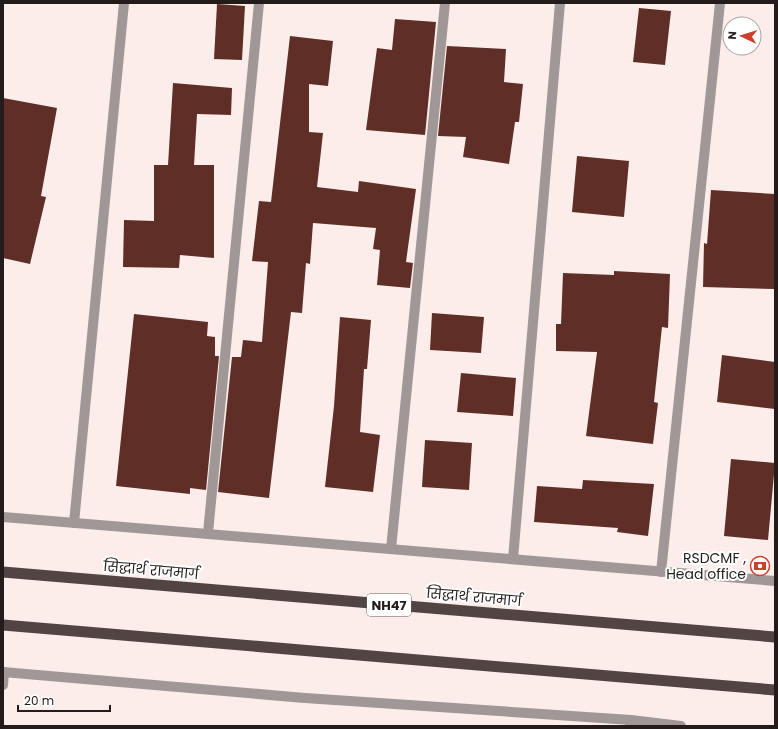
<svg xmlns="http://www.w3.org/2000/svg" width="778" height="729" font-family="Poppins,'Noto Sans Devanagari',sans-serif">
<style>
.building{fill:#5f2f27}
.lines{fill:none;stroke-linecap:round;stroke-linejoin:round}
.service{stroke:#a09897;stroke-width:10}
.minor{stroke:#a09897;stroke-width:10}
.trunk{stroke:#524442;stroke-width:11}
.labels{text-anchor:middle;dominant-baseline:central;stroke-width:4;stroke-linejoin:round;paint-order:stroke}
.shield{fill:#fff;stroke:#65605f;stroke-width:1}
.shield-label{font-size:13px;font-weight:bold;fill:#231c1b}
.poi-label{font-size:14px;fill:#231c1b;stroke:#fff;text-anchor:end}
.street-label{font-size:14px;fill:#231c1b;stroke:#fff}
</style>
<rect width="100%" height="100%" fill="#fcedea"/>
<g class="building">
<path d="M217 4 245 6 242 60 214 59Z"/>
<path d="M639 8 671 11 665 65 633 62Z"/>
<path d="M395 19 436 22 425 135 366 130 377 48 392 50Z"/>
<path d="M290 36 333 41 328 86 309 84V132L323 133 317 187 358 192 359 181 416 189 406 262 413 263 410 288 377 285 380 250 373 249 376 228 313 223 310 264 306 263 302 313 291 312 269 498 218 492 232 357H241L243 340 262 342 268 262 252 261 259 201 271 202Z"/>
<path d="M447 46 506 49 504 82 523 84 519 122H515L509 164 463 157 466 137 438 136Z"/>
<path d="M173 83 232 88 231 115 197 114 194 165H214V258L180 255 179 268 123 267 124 220 154 221V165H168Z"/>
<path d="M3 98 57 108 41 196 46 197 30 264 3 258Z"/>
<path d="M577 156 629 161 624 217 572 212Z"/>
<path d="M711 190 775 194V289L703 287 704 243 707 244Z"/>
<path d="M614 271 670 274 668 328 662 327 654 402 658 403 653 444 586 436 597 352 556 351V324H561L563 273 614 275Z"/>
<path d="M432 313 484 317 481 353 430 350Z"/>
<path d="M134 314 208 322 207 336 215 337V356H219L206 490 190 488V494L116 486Z"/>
<path d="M340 317 371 320 367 369H364L360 432 380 435 373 492 325 487 334 406Z"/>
<path d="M722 355 775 362V409L717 402Z"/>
<path d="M461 373 516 378 513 416 457 412Z"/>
<path d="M425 440 472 443 469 490 422 487Z"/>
<path d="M731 459 775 463 768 540 724 536Z"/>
<path d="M583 480 654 484 648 536 617 532 618 528 534 522 537 486 582 489Z"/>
</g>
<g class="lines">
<g class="service">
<path d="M3 517 775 581"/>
<path d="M3 672 305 698 631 720 681 726"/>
</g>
<g class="minor">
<path d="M74 523 124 3"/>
<path d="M208 533 259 3"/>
<path d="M391 549 445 3"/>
<path d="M513 559 560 3"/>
<path d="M661 572 720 3"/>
<path d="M3 685 4 672"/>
<path d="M630 726 631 720"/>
</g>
<g class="trunk">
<path d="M3 572 775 637"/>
<path d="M3 625 775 690"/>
</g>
</g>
<defs>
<g id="bank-ring" transform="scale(1)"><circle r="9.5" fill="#fff" stroke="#cb3f2d" stroke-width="1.5"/><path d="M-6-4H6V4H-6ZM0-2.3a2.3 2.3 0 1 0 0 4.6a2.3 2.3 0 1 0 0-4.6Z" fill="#cb3f2d"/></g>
</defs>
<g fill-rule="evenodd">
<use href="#bank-ring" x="760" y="566"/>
</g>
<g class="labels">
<rect class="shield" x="367" y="594" width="44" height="22" rx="3"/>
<g class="shield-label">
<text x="389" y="605">NH47</text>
</g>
<g class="poi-label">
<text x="746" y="558">RSDCMF ,<tspan x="746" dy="16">Head office</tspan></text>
</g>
<g class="street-label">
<text transform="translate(151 570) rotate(5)">सिद्धार्थ राजमार्ग</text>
<text transform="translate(474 597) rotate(5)">सिद्धार्थ राजमार्ग</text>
</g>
</g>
<rect width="778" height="729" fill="none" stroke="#231c1b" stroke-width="8"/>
<g transform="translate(742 36) rotate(274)"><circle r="19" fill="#ffffff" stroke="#a7a4a4"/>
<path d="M0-3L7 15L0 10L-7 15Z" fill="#cb3f2d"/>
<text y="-6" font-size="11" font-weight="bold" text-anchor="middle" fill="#231c1b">N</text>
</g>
<path d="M18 705v6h92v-6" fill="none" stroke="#231c1b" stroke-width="2"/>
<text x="24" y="705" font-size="12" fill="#231c1b" stroke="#ffffff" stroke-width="3" paint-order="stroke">20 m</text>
</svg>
